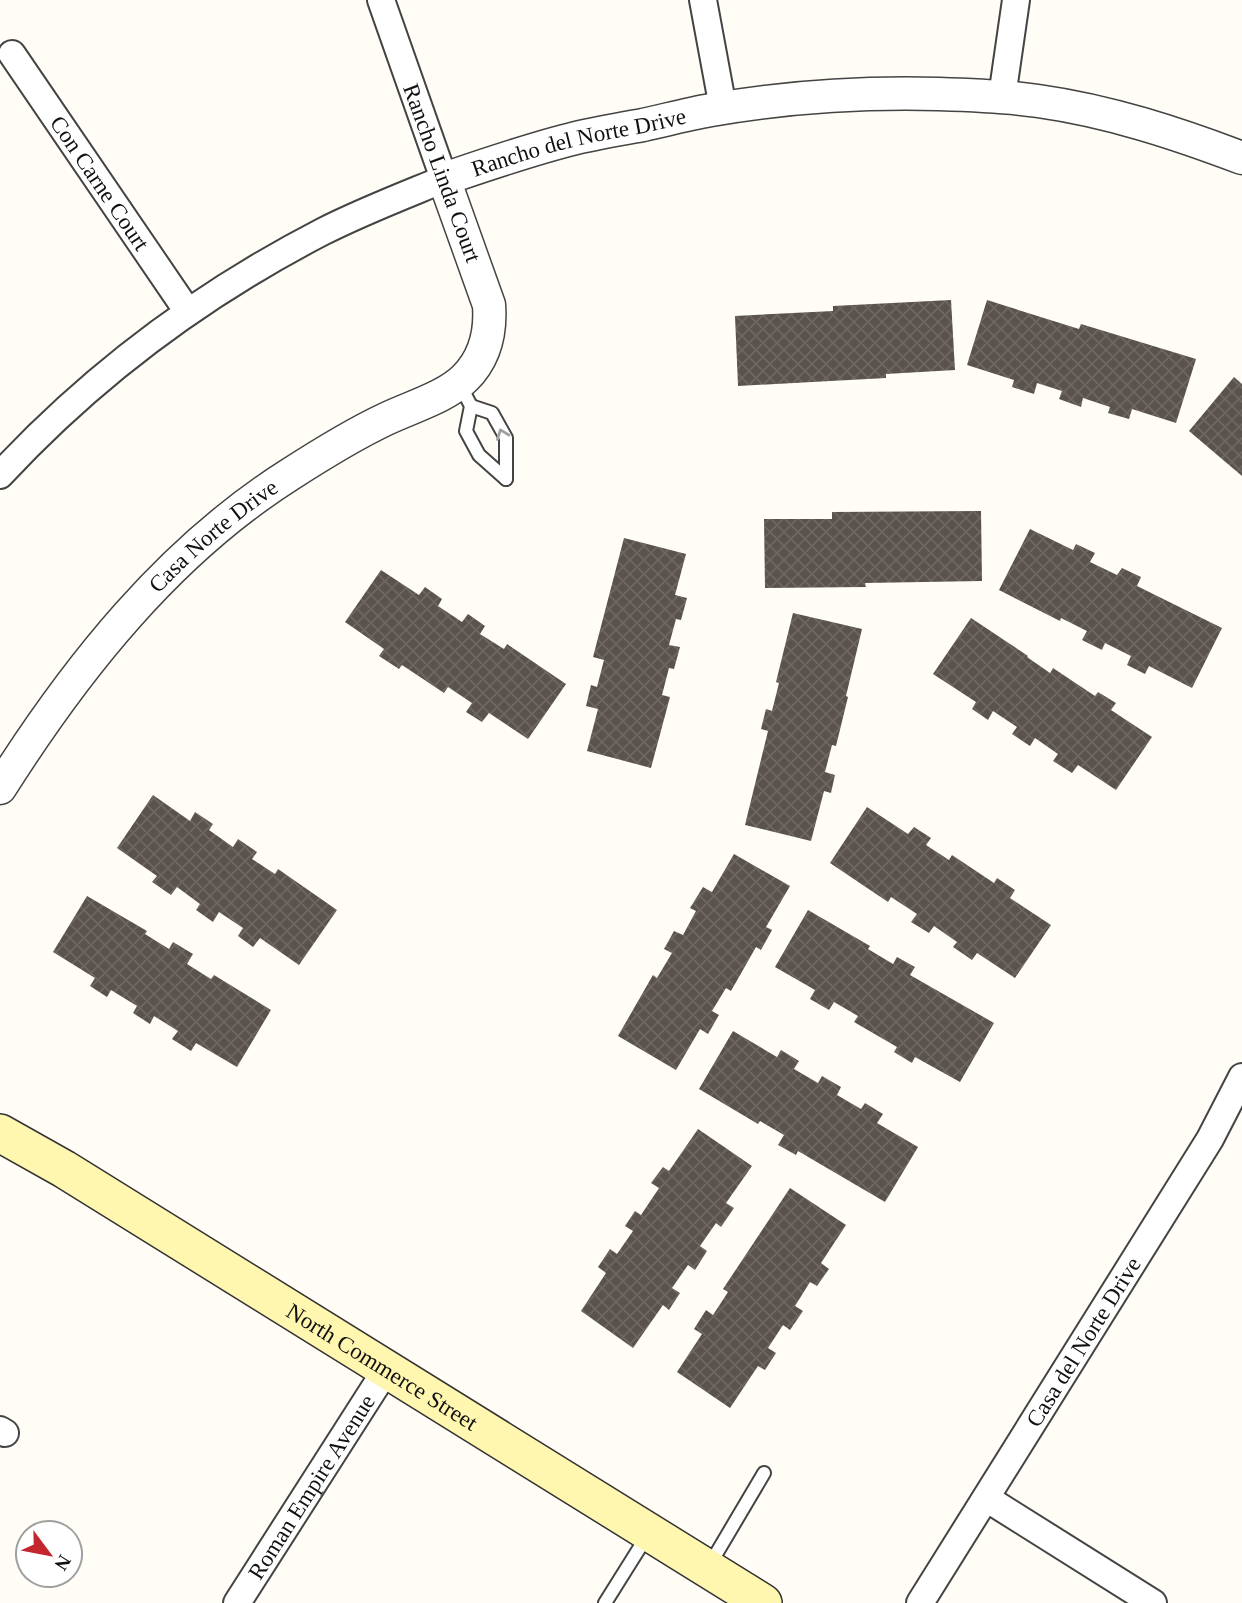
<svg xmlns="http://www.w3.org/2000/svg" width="1242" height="1603" font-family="Georgia,serif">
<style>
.building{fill:url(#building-cross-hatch)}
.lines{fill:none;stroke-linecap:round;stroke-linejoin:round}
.service-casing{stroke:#444;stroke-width:16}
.minor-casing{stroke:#444;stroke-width:30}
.tertiary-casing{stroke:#444;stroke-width:35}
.secondary-casing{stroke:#333;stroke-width:40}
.service{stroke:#fff;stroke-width:12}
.minor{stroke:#fff;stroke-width:26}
.tertiary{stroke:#fff;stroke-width:32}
.secondary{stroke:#fff6b0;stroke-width:37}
.oneway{stroke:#a0a0a0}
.labels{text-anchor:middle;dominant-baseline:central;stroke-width:7;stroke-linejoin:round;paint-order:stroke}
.street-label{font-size:23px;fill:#111;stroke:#fff}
</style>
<defs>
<pattern id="building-cross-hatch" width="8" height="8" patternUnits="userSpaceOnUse" patternTransform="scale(1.75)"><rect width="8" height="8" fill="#5a524d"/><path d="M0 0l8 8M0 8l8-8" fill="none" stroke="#6d6662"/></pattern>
</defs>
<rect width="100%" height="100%" fill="#fffdf5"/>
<g class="building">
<path d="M951 300 955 370 886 374V378L738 386 735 316 833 311V306Z"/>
<path d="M987 300 1079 329 1081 324 1196 359 1176 423 1132 409 1129 419 1108 413 1110 407 1083 398 1081 407 1059 399 1062 391 1037 383 1034 394 1012 387 1014 380 967 365Z"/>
<path d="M1234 377 1242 384V476L1189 431Z"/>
<path d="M981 511 982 581 865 583 866 587 765 588 764 519H832V512Z"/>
<path d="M1030 529 1073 550 1076 544 1095 553 1090 562 1117 575 1122 568 1141 577 1137 586 1222 628 1192 688 1149 666 1145 674 1127 665 1131 656 1105 643 1102 650 1082 640 1087 631 1061 618 1060 621 999 590Z"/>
<path d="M624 538 686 554 675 595 687 598 681 620 676 619 669 645 680 647 674 669 669 668 662 695 670 697 651 768 587 751 598 709 586 706 591 685 597 687 604 660 593 657Z"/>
<path d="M381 570 419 595 425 587 442 599 438 606 462 622 468 614 485 626 480 634 504 649 507 644 566 684 528 739 489 713 482 722 466 712 472 703 448 687 444 693 402 665 399 669 379 656 384 649 345 622Z"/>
<path d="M793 613 862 629 846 696 848 697 836 746 832 745 825 772 835 775 831 793 824 791 811 841 745 825 768 731 761 729 766 709 772 711 779 683 776 682Z"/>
<path d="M971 618 1028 656 1027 657 1050 673 1053 668 1095 696 1098 692 1116 703 1111 710 1152 737 1116 790 1078 765 1072 773 1053 761 1058 754 1035 738 1030 746 1012 734 1017 727 993 711 988 720 972 709 976 702 933 674Z"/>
<path d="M153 795 190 821 195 812 213 824 209 830 233 847 238 839 257 852 252 859 275 874 278 869 337 910 299 965 260 938 253 947 238 936 243 928 219 912 213 922 196 910 200 904 177 887 171 895 152 882 157 876 117 848Z"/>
<path d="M867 807 908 834 914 827 931 838 926 845 949 860 952 855 994 883 997 878 1015 890 1010 898 1051 925 1015 978 977 953 972 960 953 947 957 942 934 926 929 933 911 922 917 914 891 897 888 902 830 863Z"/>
<path d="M734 854 790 886 766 927 772 930 761 950 756 947 731 991 726 988 712 1011 719 1015 708 1034 700 1029 676 1070 618 1036 653 975 657 978 672 953 664 949 674 931 683 935 696 911 690 908 703 887 712 892Z"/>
<path d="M87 896 147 931 145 934 169 949 173 942 193 954 187 964 211 979 214 975 271 1010 237 1067 196 1043 191 1051 172 1039 178 1031 154 1016 150 1024 133 1013 137 1006 111 990 107 997 90 986 95 978 53 952Z"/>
<path d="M808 910 870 946 868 949 893 964 897 957 915 967 910 975 994 1023 960 1082 915 1057 912 1063 894 1052 897 1047 854 1022 858 1016 834 1002 829 1010 810 999 815 990 775 967Z"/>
<path d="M733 1031 777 1057 781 1050 799 1061 794 1069 818 1083 822 1076 841 1087 837 1095 861 1109 865 1103 883 1114 877 1123 918 1147 885 1202 798 1151 796 1155 778 1145 784 1135 760 1121 758 1124 699 1089Z"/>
<path d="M698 1129 752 1166 726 1203 734 1208 721 1227 716 1223 700 1246 707 1251 695 1270 688 1265 672 1288 680 1293 669 1310 663 1305 633 1348 581 1311 606 1273 598 1267 610 1249 617 1254 633 1231 625 1226 635 1211 641 1215 659 1188 651 1183 663 1167 669 1171Z"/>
<path d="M790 1188 846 1225 821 1263 829 1269 817 1286 810 1282 795 1306 803 1311 790 1330 783 1325 768 1348 776 1353 765 1370 758 1366 730 1408 677 1372 702 1334 694 1329 706 1310 713 1315 728 1292 723 1289Z"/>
</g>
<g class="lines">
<g class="service-casing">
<g id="service">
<path d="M459 383 471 406 466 431 479 455 506 479"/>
<path d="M471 406 492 413 506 438V479"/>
<path d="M709 1566 764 1473"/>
<path d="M605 1603 647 1536"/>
</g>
</g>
<g class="minor-casing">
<g id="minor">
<path d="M703 0 723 108"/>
<path id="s1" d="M12 54 188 312"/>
<path d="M1002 97 1016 0"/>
<path d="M0 475C92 376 202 294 322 232 361 212 403 196 444 179L381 0"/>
<path d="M0 1430 5 1433"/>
<path d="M986 1498 1153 1603"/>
<path id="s2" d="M237 1603 386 1370"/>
<path id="s3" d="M920 1603 1210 1139 1242 1077"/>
</g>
</g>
<g class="tertiary-casing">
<g id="tertiary">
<path id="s4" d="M0 788C76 668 168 552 289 475 320 455 352 435 386 419 411 407 446 397 465 378 485 358 491 332 489 305L444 179C488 164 531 149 576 138 598 133 621 129 643 125 666 120 688 114 711 110 786 97 862 92 938 94 971 95 1005 96 1038 101 1109 111 1176 133 1242 158"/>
</g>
</g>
<g class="secondary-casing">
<g id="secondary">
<path id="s5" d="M0 1133 64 1169 763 1603"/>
</g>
</g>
<use href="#service" class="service"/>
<use href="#minor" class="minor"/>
<use href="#tertiary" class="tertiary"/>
<use href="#secondary" class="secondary"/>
</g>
<defs><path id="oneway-chevron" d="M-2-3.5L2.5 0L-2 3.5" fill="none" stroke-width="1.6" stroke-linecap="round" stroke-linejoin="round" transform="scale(1.75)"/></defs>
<use class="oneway" href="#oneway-chevron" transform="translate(502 434) rotate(-111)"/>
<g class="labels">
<g class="street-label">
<text stroke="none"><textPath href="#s4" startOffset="984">Rancho del Norte Drive</textPath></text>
<text transform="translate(442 173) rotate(70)">Rancho Linda Court</text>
<text stroke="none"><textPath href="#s1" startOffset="156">Con Carne Court</textPath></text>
<text stroke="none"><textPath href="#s4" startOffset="332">Casa Norte Drive</textPath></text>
<text stroke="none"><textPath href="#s3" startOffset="308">Casa del Norte Drive</textPath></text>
<text stroke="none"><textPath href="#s5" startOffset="448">North Commerce Street</textPath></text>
<text stroke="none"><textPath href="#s2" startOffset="138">Roman Empire Avenue</textPath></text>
</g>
</g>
<g transform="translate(49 1554) rotate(122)"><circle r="33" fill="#ffffff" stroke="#a0a0a0" stroke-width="2"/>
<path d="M0-5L12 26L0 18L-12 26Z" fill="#c4262e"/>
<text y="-10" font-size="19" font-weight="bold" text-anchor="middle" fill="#111111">N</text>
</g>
</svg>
